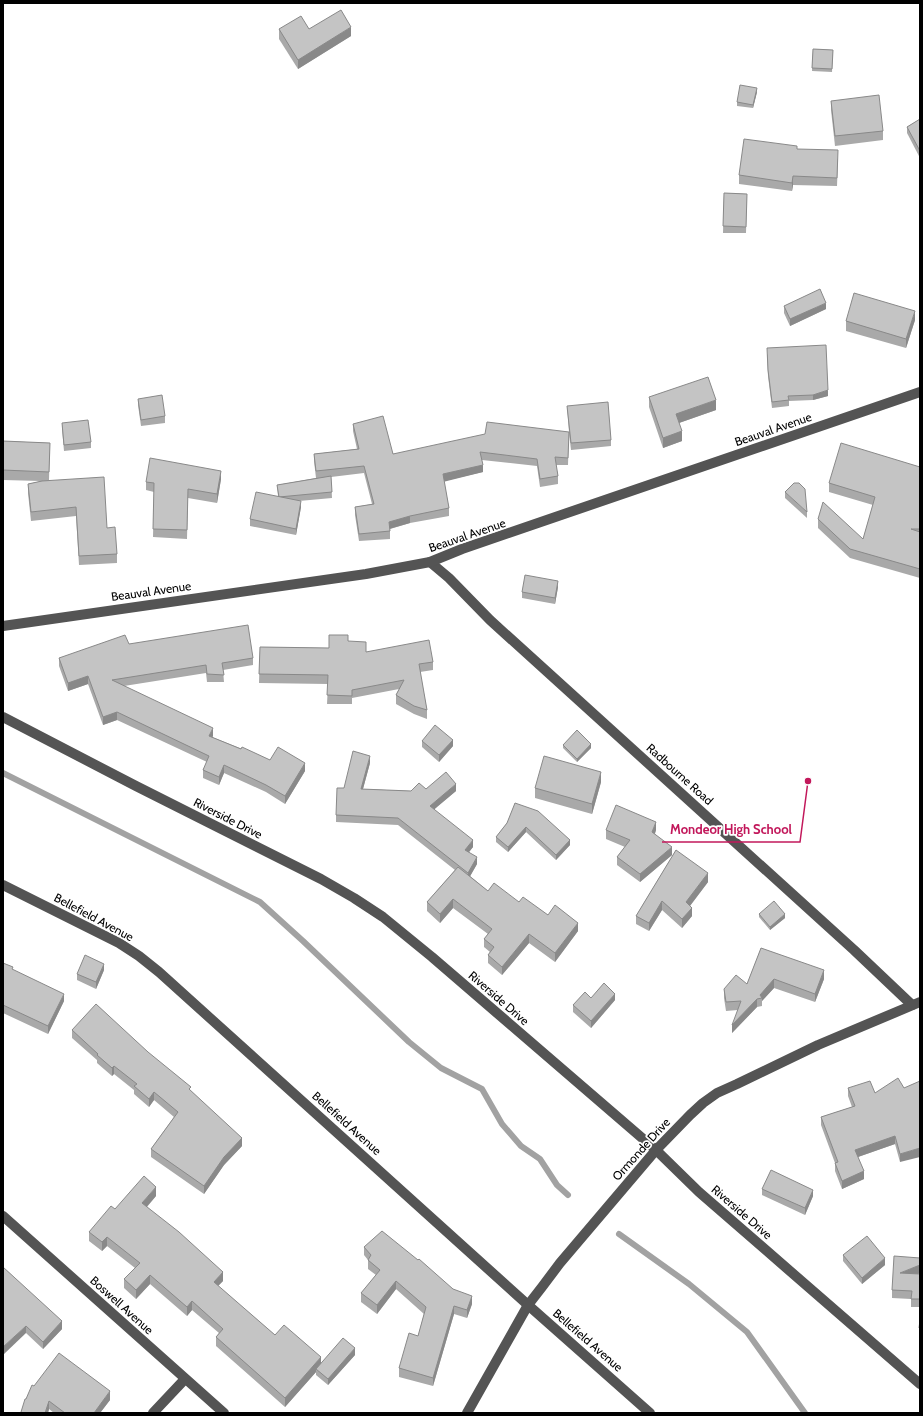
<svg xmlns="http://www.w3.org/2000/svg" width="923" height="1416" font-family="Cabin,sans-serif">
<style>
.lines{fill:none;stroke-linecap:round;stroke-linejoin:round}
.stream{stroke:#a2a2a2;stroke-width:6}
.minor{stroke:#545454;stroke-width:10}
.wall{fill:#a9a9a9}
.shaded-wall{fill:#898989}
.building{fill:#c4c4c4;stroke:#898989}
.labels{text-anchor:middle;dominant-baseline:central;stroke-width:3.5;stroke-linejoin:round;paint-order:stroke}
.street-label{font-size:12px;fill:#000;stroke:#fff}
.leader{fill:none;stroke:#c2185b;stroke-width:1.5}
.callout-dot{fill:#c2185b;stroke:#fff;stroke-width:1.5}
.callout-label{font-size:13px;text-anchor:middle;font-weight:bold;fill:#c2185b;stroke:#fff;stroke-width:3.5;stroke-linejoin:round;paint-order:stroke}
</style>
<rect width="100%" height="100%" fill="#fff"/>
<g class="lines">
<g class="stream">
<path d="M3 773 260 902 303 941 409 1042 441 1068 482 1089 502 1124 521 1146 540 1159 557 1185 568 1195"/>
<path d="M619 1234 689 1284 747 1332 805 1413"/>
</g>
<g class="minor">
<path d="M430 562 449 578 490 620 854 950 912 1005"/>
<path d="M3 626 366 574 430 562 462 549 920 392"/>
<path d="M3 717 136 786 321 879 354 898 383 917 432 957 656 1150 699 1192 920 1384"/>
<path d="M3 885 119 943 139 956 159 972 528 1305 650 1413"/>
<path d="M3 1216 224 1413"/>
<path d="M153 1413 185 1379"/>
<path d="M467 1413 528 1305 542 1287 560 1263 656 1150 690 1115 703 1103 717 1093 737 1084 818 1045 920 1002"/>
</g>
</g>
<g class="wall">
<path d="M279 29H309L351 36 298 69 279 39Z"/>
<path d="M813 49 833 50 832 72 812 71Z"/>
<path d="M757 92 753 108 737 106V102Z"/>
<path d="M831 101 883 131V140L835 146 831 110Z"/>
<path d="M920 119V158L907 133V127Z"/>
<path d="M797 149 838 159 837 186 793 185 792 191 739 184V175Z"/>
<path d="M724 193 747 194 746 233H723Z"/>
<path d="M784 306 826 309 790 326 784 313Z"/>
<path d="M915 320 906 348 846 331V321Z"/>
<path d="M767 354 828 396 813 400 789 401V406L772 408 768 376Z"/>
<path d="M649 397 716 410 679 423 682 441 663 448 649 407Z"/>
<path d="M138 399 165 416V423L141 426 138 405Z"/>
<path d="M567 406 611 440V446L571 450 569 433 568 465H556L558 476V484L540 487 537 466 482 460 483 472 444 481 449 508V516L410 523 390 529V539L359 541 355 515V507L372 504 364 473 331 477 332 498 299 501 301 507 296 535 250 526V519L278 496 277 485 316 478 314 461V454L357 449 353 431V424L393 454 569 432Z"/>
<path d="M62 423 91 442V448L64 451 62 429Z"/>
<path d="M3 441 50 443 49 480 107 528 117 554V563L79 565 76 516 31 521 28 493V484L41 481 3 480Z"/>
<path d="M920 467V578L850 558 818 528V519L863 539 873 505 829 492V483Z"/>
<path d="M221 479 217 503 188 498 187 539 153 537 154 492 146 490V482Z"/>
<path d="M785 492 807 512V518L785 498Z"/>
<path d="M558 587 555 604 522 598V592Z"/>
<path d="M348 641 366 652 433 662V670L420 672 427 710V719L414 714 396 704V695L399 689 352 698V704H327L328 684 259 683 260 647 329 648Z"/>
<path d="M129 644 253 658V665L223 670 224 682H207L206 673 124 686 213 736 212 737 270 760 305 771 285 804 266 792 224 773 219 785 203 778V770L207 762 117 720 103 725 88 684 68 691 59 666V658Z"/>
<path d="M422 741 453 746 439 762 422 747Z"/>
<path d="M563 745 591 748 577 762 563 748Z"/>
<path d="M370 763 363 789 411 791 426 789 456 791 434 809 473 847 469 852 477 864 470 876 488 891 519 902 548 915 578 931 555 962 529 943 502 975 488 963V955L490 952 484 947V939L488 934 453 908 440 923 427 911V902L455 870 398 825 336 822V815L344 788Z"/>
<path d="M601 782 592 814 535 798V788Z"/>
<path d="M515 803 570 845 556 860 526 832 508 852 496 842V837L507 823Z"/>
<path d="M606 830H656L655 834 672 855 640 882 617 865V857L625 847 606 839Z"/>
<path d="M676 850 708 882 690 906 692 916 682 928 662 910 649 931 636 924V916Z"/>
<path d="M759 914 785 918 770 930 759 917Z"/>
<path d="M761 948 824 979 815 1002 774 988 762 1001V1006L757 1007 732 1033 738 1010 726 1011 724 998V989L747 984Z"/>
<path d="M3 963 13 970 64 1001 48 1034 3 1013Z"/>
<path d="M104 970 96 989 77 980V974Z"/>
<path d="M591 998 615 1000 591 1028 573 1012V1005Z"/>
<path d="M72 1030 191 1091 242 1146 224 1165 204 1194 151 1157V1149L174 1117 154 1100 149 1107 134 1094V1090L114 1074 112 1076 97 1063V1060L72 1038Z"/>
<path d="M848 1088 875 1093 904 1088 900 1162 895 1144 858 1157 864 1179 842 1189 835 1171V1163L821 1125V1117L852 1107 848 1096Z"/>
<path d="M762 1189 813 1196 805 1215 762 1195Z"/>
<path d="M156 1196 147 1207 223 1281 218 1286 275 1335 321 1363 355 1355 328 1385 316 1375V1372L285 1407 216 1346V1337L219 1333 192 1310 187 1316 150 1284 136 1299 124 1288V1279L135 1268 107 1246 102 1251 89 1241V1232L115 1209Z"/>
<path d="M364 1247 453 1289 472 1304 467 1318 454 1314 433 1386 399 1377V1368L418 1336 424 1314 396 1289 377 1314 361 1302V1293L376 1275 368 1269V1260L364 1255Z"/>
<path d="M843 1255 885 1265 862 1284 843 1261Z"/>
<path d="M920 1258V1273L918 1274H920V1307H911V1299L892 1298V1290Z"/>
<path d="M3 1267 62 1329 43 1349 26 1333Z"/>
<path d="M920 1320V1337L919 1336V1328Z"/>
<path d="M34 1386 110 1400 100 1413H54L49 1409 48 1413H21L26 1399Z"/>
</g>
<g class="shaded-wall">
<path d="M351 27V36L298 69V60Z"/>
<path d="M757 88V92L753 108V105Z"/>
<path d="M793 176V185L792 191V183Z"/>
<path d="M826 303V309L790 326V319Z"/>
<path d="M915 311V320L906 348V339Z"/>
<path d="M828 390V396L813 400V395Z"/>
<path d="M716 400V410L676 424V414Z"/>
<path d="M682 431V441L663 448V438Z"/>
<path d="M483 465V472L443 482V474Z"/>
<path d="M221 471V479L217 503V494Z"/>
<path d="M301 501V507L296 535V529Z"/>
<path d="M410 516V523L389 529V522Z"/>
<path d="M558 581V587L555 604V598Z"/>
<path d="M88 676V684L68 691V683Z"/>
<path d="M117 712V720L103 725V717Z"/>
<path d="M213 728V736L209 743V736Z"/>
<path d="M453 740V746L439 762V755Z"/>
<path d="M591 744V748L577 762V759Z"/>
<path d="M370 756V763L361 796V789Z"/>
<path d="M305 763V771L285 804V796Z"/>
<path d="M224 765V773L219 785V777Z"/>
<path d="M601 772V782L592 814V804Z"/>
<path d="M456 784V791L430 813V806Z"/>
<path d="M656 822V830L652 841V832Z"/>
<path d="M526 827V832L508 852V847Z"/>
<path d="M473 840V847L465 857V850Z"/>
<path d="M570 840V845L556 860V855Z"/>
<path d="M672 847V855L640 882V874Z"/>
<path d="M477 857V864L468 880V873Z"/>
<path d="M708 873V882L686 911V902Z"/>
<path d="M453 899V908L440 923V914Z"/>
<path d="M662 901V910L649 931V923Z"/>
<path d="M692 908V916L682 928V919Z"/>
<path d="M785 914V918L770 930V927Z"/>
<path d="M578 923V931L555 962V953Z"/>
<path d="M529 934V943L502 975V967Z"/>
<path d="M104 964V970L96 989V982Z"/>
<path d="M824 970V979L815 1002V994Z"/>
<path d="M774 979V988L762 1001V998L760 995Z"/>
<path d="M64 994V1001L48 1034V1026Z"/>
<path d="M615 994V1000L591 1028V1021Z"/>
<path d="M757 999V1007L732 1033V1025Z"/>
<path d="M114 1066V1074L112 1076V1068Z"/>
<path d="M154 1092V1100L149 1107V1099Z"/>
<path d="M895 1136V1144L855 1158V1150Z"/>
<path d="M242 1138V1146L224 1165 204 1194V1186L224 1157Z"/>
<path d="M920 1148V1157L900 1162V1154Z"/>
<path d="M864 1171V1179L842 1189V1181Z"/>
<path d="M156 1187V1196L142 1212V1203Z"/>
<path d="M813 1190V1196L805 1215V1208Z"/>
<path d="M107 1237V1246L102 1251V1242Z"/>
<path d="M885 1258V1265L862 1284V1278Z"/>
<path d="M920 1265V1273L900 1281V1273Z"/>
<path d="M223 1272V1281L214 1290V1282Z"/>
<path d="M150 1275V1284L136 1299V1290Z"/>
<path d="M396 1281V1289L377 1314V1305Z"/>
<path d="M472 1296V1304L467 1318V1310Z"/>
<path d="M192 1301V1310L187 1316V1307Z"/>
<path d="M454 1306V1314L433 1386V1378Z"/>
<path d="M62 1321V1329L43 1349V1342Z"/>
<path d="M26 1326V1333L3 1355V1347Z"/>
<path d="M355 1348V1355L328 1385V1379Z"/>
<path d="M321 1357V1366L316 1369V1372L285 1407V1398Z"/>
<path d="M110 1391V1400L100 1413H94Z"/>
<path d="M49 1401V1409L48 1413H45Z"/>
</g>
<g class="building">
<path d="M341 10 351 27 298 60 279 29 301 16 309 29Z"/>
<path d="M813 49 833 50 832 69 812 68Z"/>
<path d="M740 85 757 88 753 105 737 102Z"/>
<path d="M879 95 883 131 835 136 831 101Z"/>
<path d="M920 119V151L907 127Z"/>
<path d="M744 139 797 146V149L838 150 837 178 793 176 792 183 739 175Z"/>
<path d="M724 193 747 194 746 227 723 226Z"/>
<path d="M820 289 826 303 790 319 784 306Z"/>
<path d="M854 293 915 311 906 339 846 321Z"/>
<path d="M826 345 828 390 813 395 788 396 789 400 772 402 768 370 767 348Z"/>
<path d="M708 377 716 400 676 414 682 431 663 438 649 397Z"/>
<path d="M162 395 165 416 141 420 138 399Z"/>
<path d="M608 402 611 440 571 443 567 406Z"/>
<path d="M383 416 393 454 485 434 487 422 569 432 568 458 555 457 558 476 540 479 537 459 480 452 483 465 443 474 449 508 410 516 389 522 390 531 359 534 355 507 374 504 364 466 316 471 314 454 359 449 353 424Z"/>
<path d="M88 420 91 442 64 445 62 423Z"/>
<path d="M3 441 50 443 49 472 3 470Z"/>
<path d="M841 443 920 467V529H911L920 532V569L850 549 818 519 823 502 863 539 875 497 829 483Z"/>
<path d="M150 458 221 471 217 494 188 489 187 530 153 529 154 483 146 482Z"/>
<path d="M331 476 332 492 279 497 277 485Z"/>
<path d="M104 477 107 528 115 527 117 554 79 556 76 507 31 512 28 484 42 481Z"/>
<path d="M794 483H799L805 489 807 512 785 492Z"/>
<path d="M256 492 301 501 296 529 250 519Z"/>
<path d="M525 575 558 581 555 598 522 592Z"/>
<path d="M248 625 253 658 222 663 224 675 207 674 206 665 112 680 213 728 209 736 241 749 242 747 270 760 278 747 305 763 285 796 266 785 224 765 219 777 203 770 209 756 117 712 103 717 88 676 68 683 59 658 125 635 129 644Z"/>
<path d="M329 635H348V641L366 642V652L429 640 433 662 419 664 427 710 414 706 396 695 404 680 352 690V696L327 695 328 675 259 674 260 647 329 648Z"/>
<path d="M435 725 453 740 439 755 422 741Z"/>
<path d="M577 730 591 744 577 759 563 745Z"/>
<path d="M353 751 370 756 361 789 411 791 419 783 426 789 446 772 456 784 430 806 473 840 465 850 477 857 468 873 398 818 336 815 337 788H344Z"/>
<path d="M544 756 601 772 592 804 535 788Z"/>
<path d="M515 803 538 811 570 840 556 855 526 827 508 847 496 837 507 823Z"/>
<path d="M616 805 656 822 652 832 672 847 640 874 617 857 630 840 606 830Z"/>
<path d="M676 850 708 873 686 902 692 908 682 919 662 901 649 923 636 916Z"/>
<path d="M458 867 488 891 494 883 519 902 523 897 548 915 555 905 578 923 555 953 529 934 502 967 488 955 494 947 484 939 492 929 453 899 440 914 427 902Z"/>
<path d="M774 901 785 914 770 927 759 914Z"/>
<path d="M761 948 824 970 815 994 774 979 760 995 762 998 757 999 732 1025 741 1001 726 1002 724 989 736 975 747 984Z"/>
<path d="M85 955 104 964 96 982 77 974Z"/>
<path d="M3 963 13 967 12 969 64 994 48 1026 3 1005Z"/>
<path d="M604 983 615 994 591 1021 573 1005 585 992 591 998Z"/>
<path d="M96 1004 148 1052 191 1087 189 1089 242 1138 224 1157 204 1186 151 1149 178 1112 154 1092 149 1099 134 1086 137 1084 114 1066 112 1068 97 1055 98 1054 72 1030Z"/>
<path d="M898 1078 904 1088 920 1081V1148L900 1154 895 1136 855 1150 864 1171 842 1181 835 1163 838 1162 821 1117 855 1106 848 1088 870 1081 875 1093Z"/>
<path d="M771 1170 813 1190 805 1208 762 1189Z"/>
<path d="M144 1176 156 1187 142 1203 179 1232 223 1272 214 1282 275 1335 284 1325 321 1357 285 1398 216 1337 223 1329 192 1301 187 1307 150 1275 136 1290 124 1279 140 1263 107 1237 102 1242 89 1232 111 1206 115 1209Z"/>
<path d="M382 1231 418 1260 419 1259 453 1289 472 1296 467 1310 454 1306 433 1378 399 1368 409 1333 418 1336 426 1307 396 1281 377 1305 361 1293 380 1270 368 1260 371 1255 364 1247Z"/>
<path d="M867 1236 885 1258 862 1278 843 1255Z"/>
<path d="M894 1256 920 1258V1265L900 1273 920 1274V1299H911L912 1291 892 1290Z"/>
<path d="M3 1267 62 1321 43 1342 26 1326 3 1347Z"/>
<path d="M920 1320V1328H919Z"/>
<path d="M343 1338 355 1348 328 1379 316 1369Z"/>
<path d="M59 1353 110 1391 94 1413H65L49 1401 45 1413H23L21 1412 25 1399H26L32 1385 34 1386Z"/>
</g>
<g class="labels">
<g class="street-label">
<text transform="translate(773 429) rotate(-19)">Beauval Avenue</text>
<text transform="translate(467 535) rotate(-19)">Beauval Avenue</text>
<text transform="translate(151 591) rotate(-8)">Beauval Avenue</text>
<text transform="translate(680 774) rotate(42)">Radbourne Road</text>
<text transform="translate(228 818) rotate(27)">Riverside Drive</text>
<text transform="translate(94 917) rotate(28)">Bellefield Avenue</text>
<text transform="translate(499 998) rotate(41)">Riverside Drive</text>
<text transform="translate(347 1123) rotate(42)">Bellefield Avenue</text>
<text transform="translate(641 1149) rotate(-48)">Ormonde Drive</text>
<text transform="translate(742 1212) rotate(41)">Riverside Drive</text>
<text transform="translate(122 1305) rotate(42)">Boswell Avenue</text>
<text transform="translate(588 1340) rotate(41)">Bellefield Avenue</text>
</g>
</g>
<path class="leader" d="M808 781L800 842H662"/>
<circle class="callout-dot" cx="808" cy="781" r="4"/>
<g class="callout-label">
<text x="731" y="834">Mondeor High School</text>
</g>
<rect width="923" height="1416" fill="none" stroke="#000000" stroke-width="8"/>
</svg>
